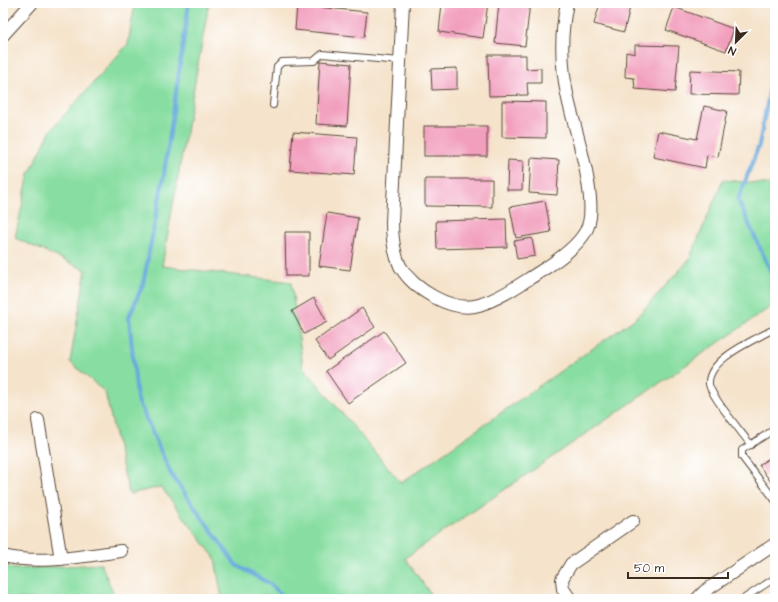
<svg xmlns="http://www.w3.org/2000/svg" width="778" height="602" font-family="'Architects Daughter',sans-serif">
<style>
.green{fill:#88dea2;stroke:#628460}
.lines{fill:none;stroke-linecap:round;stroke-linejoin:round}
.stream{stroke:#67a9dc;stroke-width:4}
.building{fill:#f29fbd}
.lane-casing{stroke:#574638;stroke-width:8}
.street-casing{stroke:#574638;stroke-width:14}
.lane{stroke:#fff;stroke-width:6}
.street{stroke:#fff;stroke-width:12}
</style>
<rect width="100%" height="100%" fill="#fff"/>
<filter id="ink" filterUnits="userSpaceOnUse"><feTurbulence type="fractalNoise" baseFrequency=".025" numOctaves="2"/><feDisplacementMap in="SourceGraphic" scale="8" xChannelSelector="R" yChannelSelector="G"/><feConvolveMatrix kernelMatrix="1 2 1 2 8 2 1 2 1" color-interpolation-filters="sRGB"/></filter>
<filter id="wash" filterUnits="userSpaceOnUse"><feTurbulence type="fractalNoise" baseFrequency=".012" numOctaves="4" result="noise"/><feDisplacementMap in="SourceGraphic" scale="16" xChannelSelector="R" yChannelSelector="G"/><feGaussianBlur stdDeviation="0.9" result="paint"/><feColorMatrix in="noise" values="0 0 0 0 0 0 0 0 0 0 0 0 0 0 0 0 0 1.4 0 .05"/><feComposite in="paint" operator="in"/></filter>
<g filter="url(#wash)">
<rect width="100%" height="100%" fill="#f5e3cb"/>
<g class="green">
<path d="M135 3H209L162 266 291 282 303 367 401 483 636 318 689 260 723 180 775 185V304L405 558 434 599H222L215 558 161 487 129 494 105 392 70 362 86 270 15 238 29 174 51 130 128 44Z"/>
<path d="M101 564 116 599H3V565L14 569Z"/>
</g>
<g class="lines">
<g class="stream">
<path d="M189 3 164 174 143 284 129 317 137 398 171 474 236 565 270 584 286 599"/>
<path d="M775 71 771 82 759 145 738 200 770 270 775 275"/>
</g>
</g>
<g id="blocks">
<g class="building">
<path d="M442 3H488L483 38 439 32Z"/>
<path d="M499 3H530L525 46 495 43Z"/>
<path d="M600 3H631L624 32 594 24Z"/>
<path d="M297 5 367 12 364 37 295 30Z"/>
<path d="M674 7 734 29 726 51 666 30Z"/>
<path d="M635 45 679 46 675 92 635 89 634 78 625 77 626 52 635 54Z"/>
<path d="M488 55H526V69L541 68V83H527L528 95 489 96Z"/>
<path d="M320 61 351 64 347 126 316 124Z"/>
<path d="M457 68V89L432 90 431 69Z"/>
<path d="M690 70 739 72 738 95 689 94Z"/>
<path d="M502 101 546 102V138L502 137Z"/>
<path d="M704 106 727 111 718 157 707 155 705 168 653 157 658 131 697 139Z"/>
<rect x="424" y="126" width="63" height="30"/>
<path d="M293 132 357 137 354 175 290 170Z"/>
<path d="M531 158 559 160 557 195 529 193Z"/>
<path d="M508 160 523 161 522 190H507Z"/>
<path d="M425 179H492V207L425 206Z"/>
<path d="M545 201 551 232 516 238 510 207Z"/>
<path d="M327 213 358 218 350 270 319 266Z"/>
<path d="M506 219 507 247 437 249 436 221Z"/>
<path d="M285 232H309V276H286Z"/>
<path d="M532 238 535 256 517 259 514 241Z"/>
<path d="M314 298 327 322 304 334 292 311Z"/>
<path d="M362 308 375 327 328 360 315 341Z"/>
<path d="M384 331 406 363 348 403 326 371Z"/>
<path d="M775 454V488L759 465Z"/>
</g>
</g>
</g>
<g filter="url(#ink)">
<use href="#blocks" fill-opacity="0" stroke="#574638" stroke-width="1"/>
<g class="lines">
<g class="lane-casing">
<g id="lane">
<path d="M273 105 277 67 282 62 314 61 322 54 400 61"/>
<path d="M775 429 742 450V457L775 500"/>
<path d="M751 445C743 434 710 395 709 384 707 360 752 341 770 331L775 330"/>
<path d="M743 599 775 578"/>
</g>
</g>
<g class="street-casing">
<g id="street">
<path d="M403 3 392 222C392 237 393 251 400 266 413 289 452 313 479 305 501 298 519 285 538 273 554 263 582 244 588 226 598 198 575 130 568 99 561 67 560 35 567 3"/>
<path d="M3 35 32 3"/>
<path d="M38 420 61 559"/>
<path d="M3 556C41 565 82 556 121 551"/>
<path d="M570 599 563 589 562 579 571 564 633 521"/>
<path d="M697 599 705 591 775 544"/>
</g>
</g>
<use href="#lane" class="lane"/>
<use href="#street" class="street"/>
</g>
</g>
<rect width="778" height="602" fill="none" stroke="#fff" stroke-width="16"/>
<g transform="translate(736 42) rotate(204)" stroke="#ffffff" stroke-width="3" paint-order="stroke">
<path d="M0-3L7 15L0 10L-7 15Z" fill="#3b2a1e"/>
<text y="-6" font-size="11" font-weight="bold" text-anchor="middle" fill="#3b2a1e">N</text>
</g>
<path d="M628 572v6h100v-6" fill="none" stroke="#3b2a1e" stroke-width="2"/>
<text x="634" y="572" font-size="12" fill="#3b2a1e" stroke="#ffffff" stroke-width="3" paint-order="stroke">50 m</text>
</svg>
